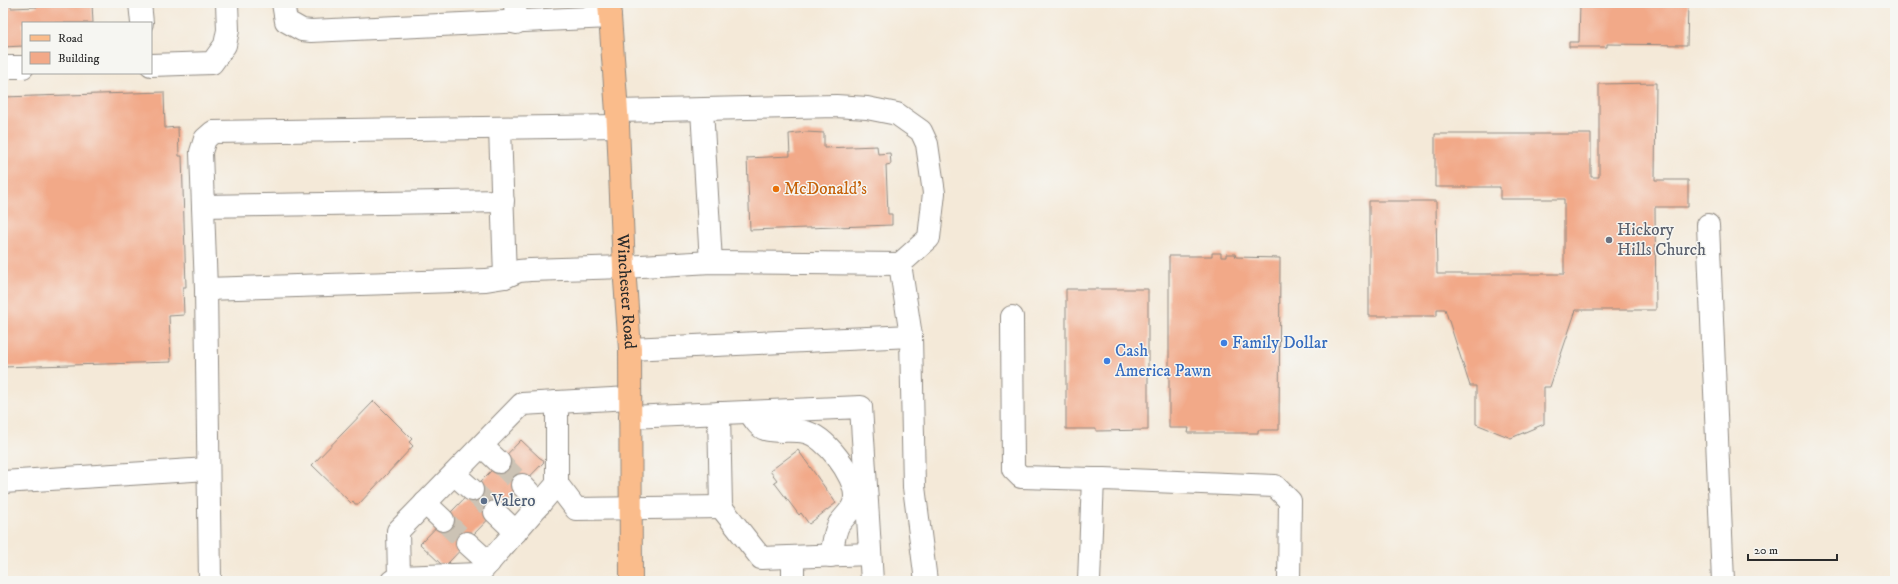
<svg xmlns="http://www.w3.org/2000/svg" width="1898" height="584" font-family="'IM FELL DW Pica',serif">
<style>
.building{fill:#f2a988}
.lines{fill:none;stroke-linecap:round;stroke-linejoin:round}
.minor-tunnel{stroke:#ccc3b5;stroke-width:22;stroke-dasharray:22 11;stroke-linecap:butt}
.minor-casing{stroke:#908a82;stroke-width:24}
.major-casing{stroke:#908a82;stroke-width:24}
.minor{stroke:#fff;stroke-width:22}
.major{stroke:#fabc8b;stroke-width:22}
.food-dot{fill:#e8710a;stroke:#f6f6f2;stroke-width:1.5}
.worship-dot{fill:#6b7280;stroke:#f6f6f2;stroke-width:1.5}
.shop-dot{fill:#3f7fe0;stroke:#f6f6f2;stroke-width:1.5}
.service-dot{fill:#5c6f8a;stroke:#f6f6f2;stroke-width:1.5}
.labels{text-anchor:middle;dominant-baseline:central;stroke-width:3;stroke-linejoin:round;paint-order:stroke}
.food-label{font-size:17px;fill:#c56008;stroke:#f6f6f2;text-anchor:start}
.worship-label{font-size:17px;fill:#5b616d;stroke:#f6f6f2;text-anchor:start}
.street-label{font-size:17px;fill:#2b2b2b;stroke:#f6f6f2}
.shop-label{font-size:17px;fill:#366cbe;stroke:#f6f6f2;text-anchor:start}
.service-label{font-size:17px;fill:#4e5e75;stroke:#f6f6f2;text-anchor:start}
</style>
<rect width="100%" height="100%" fill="#f6f6f2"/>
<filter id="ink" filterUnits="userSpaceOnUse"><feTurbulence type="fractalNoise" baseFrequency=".025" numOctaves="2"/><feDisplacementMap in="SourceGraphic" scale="8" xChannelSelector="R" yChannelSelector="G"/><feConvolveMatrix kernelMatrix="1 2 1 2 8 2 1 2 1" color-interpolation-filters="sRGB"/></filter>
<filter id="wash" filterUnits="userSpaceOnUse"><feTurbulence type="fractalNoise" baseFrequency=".012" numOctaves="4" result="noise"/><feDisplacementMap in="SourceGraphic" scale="16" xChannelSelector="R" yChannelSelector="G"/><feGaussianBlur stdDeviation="0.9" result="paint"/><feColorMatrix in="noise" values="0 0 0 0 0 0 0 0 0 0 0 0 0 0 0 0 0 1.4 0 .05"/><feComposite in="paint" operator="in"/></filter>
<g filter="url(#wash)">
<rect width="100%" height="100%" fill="#f4e9d8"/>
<g id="blocks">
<g class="building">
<path d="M3 3H11V8L37 7V3H92L93 23H23V46L3 47Z"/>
<path d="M1580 3H1688L1687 45 1607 44V47H1569V42H1579Z"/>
<path d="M1656 83 1655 180H1688V207H1655L1656 310H1576L1550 387H1544V424L1511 438 1476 424V386H1470L1445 309H1437V316H1369V201H1436L1437 274H1564V199H1500V187H1435V134H1591V177H1599V84Z"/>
<path d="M164 92 165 128 178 127 179 156H182L186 287H183L184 315 169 316 171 362 3 367V97Z"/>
<path d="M806 132 824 133V148L877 146 878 154 890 153 891 164 886 165 888 214H892V225L750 230 747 158 790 156 789 134Z"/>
<path d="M1212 253H1221V257H1226V254H1235L1236 257 1280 258 1279 430H1258V433H1188L1189 428H1169V256H1212Z"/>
<path d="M1066 289H1148V430L1096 431V429H1066Z"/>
<path d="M374 401 412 439 409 442 413 446 359 504H355L353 501 351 503 312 465Z"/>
<path d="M521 440 540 458 542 459 544 462 471 537 472 538 448 563 443 566 420 544Z"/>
<path d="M798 450 836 503 809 524 801 513 799 515 774 482 777 480 770 471Z"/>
</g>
</g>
</g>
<g filter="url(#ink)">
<use href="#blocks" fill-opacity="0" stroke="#908a82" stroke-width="1"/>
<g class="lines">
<g class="minor-tunnel">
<path d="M499 462 522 485"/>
<path d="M472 490 495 512"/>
<path d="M443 520 467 543"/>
</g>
<g class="minor-casing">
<g id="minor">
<path d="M140 3 142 23"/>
<path d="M283 3 286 21 302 30 311 31 610 17"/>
<path d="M515 3 516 23"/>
<path d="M151 65 212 63 225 45 228 30 227 3"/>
<path d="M3 67H23"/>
<path d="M702 110 711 262"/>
<path d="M500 128 505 277"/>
<path d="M203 206 503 201"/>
<path d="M1708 225 1723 581"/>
<path d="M900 264 911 336 914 487 926 581"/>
<path d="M206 289 486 280 505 277 519 271 530 270 624 267 711 262 900 264 929 238 934 193 927 144 921 131 897 114 867 108 836 106 617 111"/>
<path d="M1012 317 1013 469 1021 477 1093 479"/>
<path d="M630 349 911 336"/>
<path d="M630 398 557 402V484L576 509 721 507"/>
<path d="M749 412C753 417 758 427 765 429 777 433 792 429 805 432 825 436 855 475 855 496 855 509 846 514 839 524 834 532 833 547 831 556"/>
<path d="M719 413 721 507 761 558 870 554"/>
<path d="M630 417 861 407 872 581"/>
<path d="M482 446 499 462"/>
<path d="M454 474 472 490"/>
<path d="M3 482 208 469"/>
<path d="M522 485 540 504"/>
<path d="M425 503 443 520"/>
<path d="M495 512 516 532"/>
<path d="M467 543 489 563"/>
<path d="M793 558V581"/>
<path d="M399 577 398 531 522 404 557 402"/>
<path d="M210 581 206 289 201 152 205 139 213 132 618 126"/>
<path d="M392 581 399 577 479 574"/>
<path d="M479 581V574L557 484"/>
<path d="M1089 581 1093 479H1104L1275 486 1290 501 1289 581"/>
</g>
</g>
<g class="major-casing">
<g id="major">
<path id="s1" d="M609 3 618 126 624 267 630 349 631 581"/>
</g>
</g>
<use href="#minor" class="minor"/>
<use href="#major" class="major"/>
</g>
</g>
<circle class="food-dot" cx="776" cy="189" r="4"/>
<circle class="worship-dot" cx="1609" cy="240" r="4"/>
<g class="shop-dot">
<circle cx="1224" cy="343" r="4"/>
<circle cx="1107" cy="361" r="4"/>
</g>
<circle class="service-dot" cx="484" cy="501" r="4"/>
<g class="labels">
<g class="food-label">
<text x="784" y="189">McDonald's</text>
</g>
<g class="worship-label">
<text x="1617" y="230">Hickory<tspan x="1617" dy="20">Hills Church</tspan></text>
</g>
<g class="street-label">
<text stroke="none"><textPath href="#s1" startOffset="289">Winchester Road</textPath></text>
</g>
<g class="shop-label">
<text x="1232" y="343">Family Dollar</text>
<text x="1115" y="351">Cash<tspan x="1115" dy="20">America Pawn</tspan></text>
</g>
<g class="service-label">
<text x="492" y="501">Valero</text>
</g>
</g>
<rect width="1898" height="584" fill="none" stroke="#f6f6f2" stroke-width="16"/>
<rect x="22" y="22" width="130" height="52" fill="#f6f6f2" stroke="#a5a5a2"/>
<rect x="30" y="35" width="20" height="6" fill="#fabc8b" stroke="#a5a5a2"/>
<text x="58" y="42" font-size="12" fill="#2b2b2b">Road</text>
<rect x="30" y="52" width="20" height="12" fill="#f2a988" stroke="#a5a5a2"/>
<text x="58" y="62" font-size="12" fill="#2b2b2b">Building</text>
<path d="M1748 554v6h89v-6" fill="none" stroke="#2b2b2b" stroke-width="2"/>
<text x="1754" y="554" font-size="12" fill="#2b2b2b" stroke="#f6f6f2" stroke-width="3" paint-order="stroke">20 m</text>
</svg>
